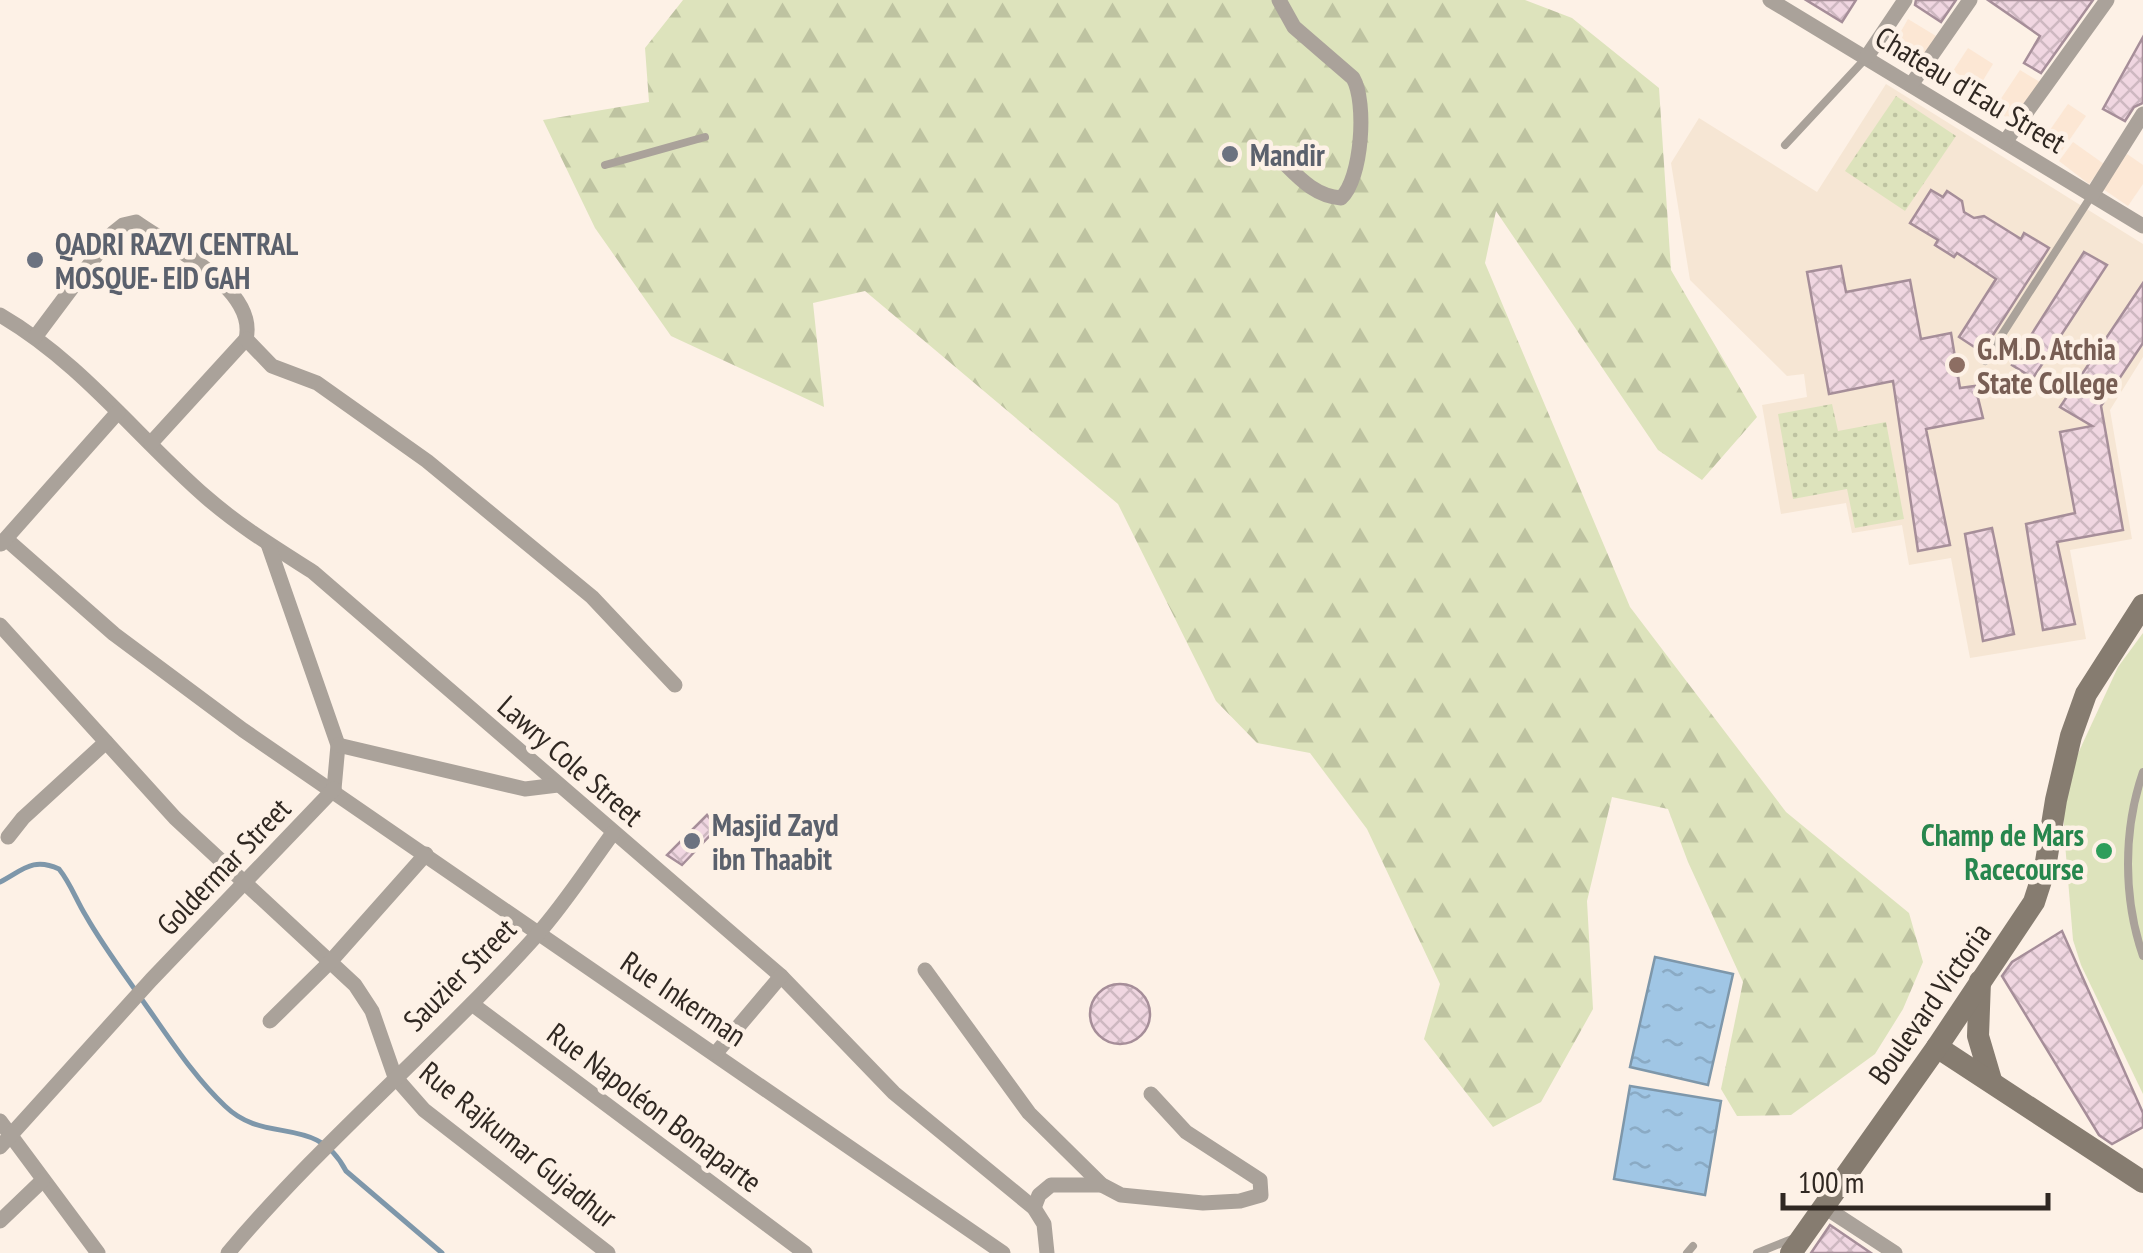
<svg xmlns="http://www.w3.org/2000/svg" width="2143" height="1253" font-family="'PT Sans Narrow',sans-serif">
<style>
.built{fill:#fce7d4}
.education{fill:#f6e6d4}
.green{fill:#dde3bc}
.forest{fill:url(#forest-firs)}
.park{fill:url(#park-dots)}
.water{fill:url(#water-ripples);stroke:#7e97aa;stroke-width:2.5}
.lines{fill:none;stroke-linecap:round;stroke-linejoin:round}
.stream{stroke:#7e97aa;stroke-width:5}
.building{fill:url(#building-cross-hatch);stroke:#a68e99;stroke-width:2.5}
.lane{stroke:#aaa29a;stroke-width:8}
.street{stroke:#aaa29a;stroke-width:15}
.secondary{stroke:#867c70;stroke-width:22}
.worship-dot{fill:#6b7280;stroke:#fdf1e6;stroke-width:4}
.education-dot{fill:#8d6e63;stroke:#fdf1e6;stroke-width:4}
.leisure-dot{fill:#2e9e5b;stroke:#fdf1e6;stroke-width:4}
.labels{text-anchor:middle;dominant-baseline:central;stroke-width:9;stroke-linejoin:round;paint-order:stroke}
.street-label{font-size:30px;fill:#302822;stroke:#fdf1e6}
.worship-label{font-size:30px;font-weight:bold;fill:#5b616d;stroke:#fdf1e6;text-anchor:start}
.education-label{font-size:30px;font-weight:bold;fill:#785e54;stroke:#fdf1e6;text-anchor:start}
.leisure-label{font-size:30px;font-weight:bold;fill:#27864d;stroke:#fdf1e6;text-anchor:end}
</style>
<defs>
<pattern id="forest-firs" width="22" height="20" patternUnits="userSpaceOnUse" patternTransform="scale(2.5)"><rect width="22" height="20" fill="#dde3bc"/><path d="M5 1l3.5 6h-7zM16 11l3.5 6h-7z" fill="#bec3a1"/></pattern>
<pattern id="park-dots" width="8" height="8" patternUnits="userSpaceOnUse" patternTransform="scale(2.5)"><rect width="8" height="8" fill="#dde3bc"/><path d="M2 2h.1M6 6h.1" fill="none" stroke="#bec3a1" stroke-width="1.8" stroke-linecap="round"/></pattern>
<pattern id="water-ripples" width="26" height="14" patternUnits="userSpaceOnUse" patternTransform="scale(2.5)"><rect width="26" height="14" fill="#a0c6e5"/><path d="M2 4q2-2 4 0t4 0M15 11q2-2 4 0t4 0" fill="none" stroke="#8aaac4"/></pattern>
<pattern id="building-cross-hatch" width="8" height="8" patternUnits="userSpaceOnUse" patternTransform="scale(2.5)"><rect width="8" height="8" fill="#f0d6e1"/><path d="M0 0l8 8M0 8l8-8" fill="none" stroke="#ceb8c1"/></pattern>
</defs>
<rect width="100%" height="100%" fill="#fdf1e6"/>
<g class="built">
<path d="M1908 19 1936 36 1918 65 1891 49Z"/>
<path d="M1968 48 1993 64 1979 87 1953 71Z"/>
<path d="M2020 70 2040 82 2013 122 1994 109Z"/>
<path d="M2068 104 2086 116 2061 152 2043 140Z"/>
<path d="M2073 142 2104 164 2089 184 2059 161Z"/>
<path d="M2127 154 2143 165V184L2128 206 2103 189Z"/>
</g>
<path class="education" d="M1886 84 2143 244V357L2110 410 2132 539 2070 550 2086 639 1970 658 1951 558 1909 565 1902 525 1852 533 1846 503 1781 514 1762 405 1807 397 1804 374 1787 376 1690 280 1671 163 1699 118 1817 192Z"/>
<path class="green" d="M2143 633V1094L2081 965 2073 940 2064 831V805L2075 760 2118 667Z"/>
<path class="forest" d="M683 0H1525L1572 18 1659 88 1671 270 1757 417 1702 480 1658 450 1496 211 1485 263 1630 607 1786 812 1909 913 1923 962 1903 1009 1875 1054 1791 1115 1737 1116 1721 1089 1743 982 1688 862 1668 809 1612 797 1587 901 1593 1009 1541 1102 1493 1127 1424 1039 1440 984 1367 829 1310 753 1257 743 1216 701 1118 504 865 291 813 303 824 407 671 336 595 228 543 120 649 102 645 48Z"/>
<g class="park">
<path d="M1896 96 1956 136 1905 211 1845 171Z"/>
<path d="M1832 404 1838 431 1886 422 1904 519 1855 528 1847 489 1793 499 1778 414Z"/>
</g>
<g class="water">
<path d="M1655 957 1733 974 1708 1085 1630 1067Z"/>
<path d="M1630 1086 1721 1101 1705 1195 1614 1179Z"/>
</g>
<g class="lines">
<path class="stream" d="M0 882C23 870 33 857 59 869 71 884 76 900 86 916 103 946 125 975 145 1004 170 1039 194 1077 225 1106 266 1146 316 1113 346 1171L442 1253"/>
</g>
<g class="building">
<path d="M1806 0H1856L1842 22Z"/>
<path d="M1916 0H1956L1941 22 1915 5Z"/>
<path d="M1988 0H2093L2041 73 2024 63 2040 36Z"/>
<path d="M2143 37V103L2134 107 2125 121 2103 109Z"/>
<path d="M1931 190 1943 197 1947 191 1962 201 1964 212 1974 218 1984 216 2021 239 2024 233 2049 248 1982 352 1959 337 1996 279 1957 253 1954 257 1935 245 1938 240 1910 223Z"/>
<path d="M2084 252 2107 265 2033 378 2012 365Z"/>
<path d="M1841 266 1846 292 1910 280 1921 339 1951 333 1960 388 1975 386 1983 418 1926 429 1950 545 1918 551 1893 381 1829 394 1807 272Z"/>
<path d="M2143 283V343L2101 406 2123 530 2057 542 2075 624 2043 630 2026 524 2075 513 2060 432 2092 426 2060 407Z"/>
<path d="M1992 528 2014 634 1983 641 1965 534Z"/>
<path d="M707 815 717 828 682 865 667 855Z"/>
<path d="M2062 931 2143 1113V1127L2112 1144 2099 1135 2002 976 2012 962Z"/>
<circle cx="1120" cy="1014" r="30"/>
<path d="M1830 1225 1871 1253H1811Z"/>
</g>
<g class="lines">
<g class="lane">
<path d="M1785 145 1866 58"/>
<path d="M605 165 705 137"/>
<path d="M1985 361 2092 195"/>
<path d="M2143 772C2123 830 2123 898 2143 956"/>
<path d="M1687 1253 1693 1246"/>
<path d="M1757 1253 1792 1239"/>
</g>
<g class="street">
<path d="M1279 0 1294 27 1353 78C1367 102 1362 179 1341 198 1316 196 1301 180 1284 163"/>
<path d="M1770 0 2143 226"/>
<path d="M1866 58 1905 0"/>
<path d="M1911 85 1970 0"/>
<path d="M2005 142 2107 0"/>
<path d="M2092 195 2143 114"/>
<path d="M0 315C81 362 137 437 206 497 239 526 277 549 313 572L781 976 894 1093 1034 1208 1044 1224 1047 1253"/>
<path d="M36 336 113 233 123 225 136 222C171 247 258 289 246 339L151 443"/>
<path d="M246 339 272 366 317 383 427 461 592 597 675 685"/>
<path d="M6 539 114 634 243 730 1003 1253"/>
<path d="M1 544 118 412"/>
<path d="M268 544 338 745 334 789"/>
<path d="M0 625 175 818 355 985 372 1011 395 1077 424 1110 608 1253"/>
<path d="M338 745 525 789 558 785"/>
<path d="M8 837 23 818 106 742"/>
<path d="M925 970 1029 1113 1102 1185 1121 1195 1203 1203 1240 1201 1261 1195 1260 1180 1186 1132 1151 1094"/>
<path d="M472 1004 805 1253"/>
<path d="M270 1021 330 962 426 854"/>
<path d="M716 1053 781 976"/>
<path d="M0 1121 98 1253"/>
<path d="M0 1147 151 980 334 789"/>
<path d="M1823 1206 1895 1253"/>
<path d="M1034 1208 1039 1195 1051 1185H1102"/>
<path d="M0 1221 43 1180"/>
<path d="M228 1253C323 1140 437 1046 536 936 564 905 588 867 613 833"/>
</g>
<g class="secondary">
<path d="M1980 981 1978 1036 1991 1080"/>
<path d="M1937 1047 2143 1182"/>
<path d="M1791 1253 1937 1047 2034 902 2045 868 2056 800 2071 736 2086 694 2143 605"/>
</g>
</g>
<g class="worship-dot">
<circle cx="1230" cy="154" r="10"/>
<circle cx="35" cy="260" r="10"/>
<circle cx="692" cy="841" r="10"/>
</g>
<circle class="education-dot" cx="1957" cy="365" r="10"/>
<circle class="leisure-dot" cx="2104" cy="851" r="10"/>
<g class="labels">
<g class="street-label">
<text transform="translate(1971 89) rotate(31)">Chateau d'Eau Street</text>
<text transform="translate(571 760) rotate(41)">Lawry Cole Street</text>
<text transform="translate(223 866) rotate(-46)">Goldermar Street</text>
<text transform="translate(459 974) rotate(-45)">Sauzier Street</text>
<text transform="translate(684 998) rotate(34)">Rue Inkerman</text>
<text transform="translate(1929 1003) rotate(-55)">Boulevard Victoria</text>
<text transform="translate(655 1107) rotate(37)">Rue Napoléon Bonaparte</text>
<text transform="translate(519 1144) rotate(39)">Rue Rajkumar Gujadhur</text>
</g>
<g class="worship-label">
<text x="1250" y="154">Mandir</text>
<text x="55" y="243">QADRI RAZVI CENTRAL<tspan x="55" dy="34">MOSQUE- EID GAH</tspan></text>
<text x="712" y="824">Masjid Zayd<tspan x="712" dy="34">ibn Thaabit</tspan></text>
</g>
<g class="education-label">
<text x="1977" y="348">G.M.D. Atchia<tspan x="1977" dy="34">State College</tspan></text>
</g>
<g class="leisure-label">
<text x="2084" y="834">Champ de Mars<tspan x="2084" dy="34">Racecourse</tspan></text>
</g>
</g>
<path d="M1783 1193v15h265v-15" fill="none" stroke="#302822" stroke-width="5"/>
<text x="1798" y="1193" font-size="30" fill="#302822" stroke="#fdf1e6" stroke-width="8" paint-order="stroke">100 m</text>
</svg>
